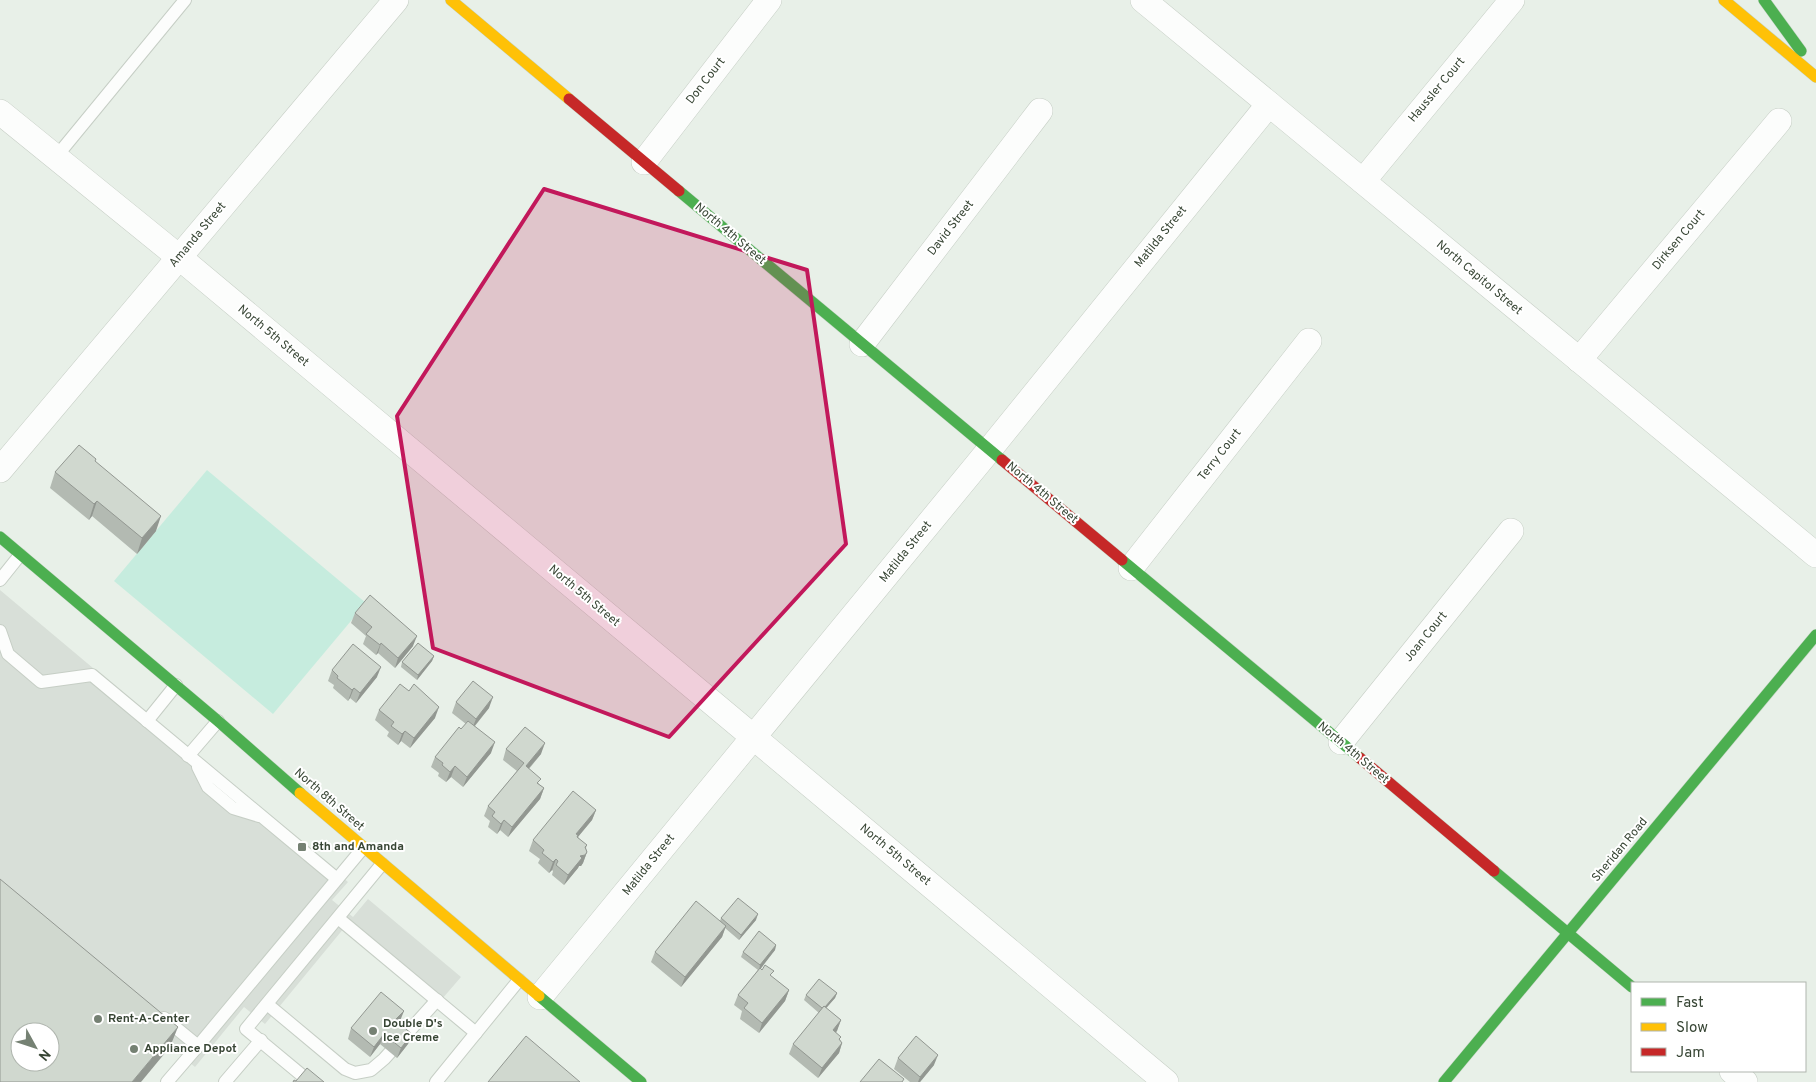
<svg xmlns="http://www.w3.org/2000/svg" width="1816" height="1082" font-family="Overpass,sans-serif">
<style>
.green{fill:#c6ecde}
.parking{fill:#d8dfd8}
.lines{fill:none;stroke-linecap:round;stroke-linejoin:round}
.lane-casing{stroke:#c6cec5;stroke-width:14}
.street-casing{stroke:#c6cec5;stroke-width:26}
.fast-casing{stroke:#c2d2c2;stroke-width:12}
.slow-casing{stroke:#c2d2c2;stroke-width:12}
.jam-casing{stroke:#c2d2c2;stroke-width:12}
.lane{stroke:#fcfdfc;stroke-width:12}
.street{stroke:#fcfdfc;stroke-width:25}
.fast{stroke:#4caf50;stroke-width:11}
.slow{stroke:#ffc107;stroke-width:11}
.jam{stroke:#c62828;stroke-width:11}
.wall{fill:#b3bab2}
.shaded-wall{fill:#929791}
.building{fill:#d0d8cf;stroke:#929791;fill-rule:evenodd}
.marked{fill:#c2185b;fill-opacity:0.2;stroke:#c2185b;stroke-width:4;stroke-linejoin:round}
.poi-dot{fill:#758173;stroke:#fff;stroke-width:2}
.labels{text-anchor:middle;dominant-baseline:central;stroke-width:4;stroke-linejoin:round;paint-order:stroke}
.street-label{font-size:12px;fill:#374534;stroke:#fff}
.poi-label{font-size:12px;font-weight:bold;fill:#374534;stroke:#fff;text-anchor:start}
</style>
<rect width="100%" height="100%" fill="#e8f0e8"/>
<path class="green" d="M207 470 366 603 273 714 114 581Z"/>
<path class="parking" d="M0 590 348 882 332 900 353 917 368 899 461 977 442 999 349 922 265 1024 244 1007 195 1067 0 905Z"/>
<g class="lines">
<g class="lane-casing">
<g id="lane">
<path d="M56 157 185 0"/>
<path d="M0 580 20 555"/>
<path d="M0 631 8 654 41 682 92 675 337 879"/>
<path d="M147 721 176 685"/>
<path d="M188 756 218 721"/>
<path d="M198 767 208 787 233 808 259 816"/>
<path d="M338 918 476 1033"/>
<path d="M267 1004 345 1069 355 1073 371 1070 384 1059 437 1000"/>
<path d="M164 1018 198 1046 363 848"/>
<path d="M167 1082 198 1046"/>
<path d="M225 1082 261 1040"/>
<path d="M310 1082 246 1029 382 864"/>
<path d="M436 1082 519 980"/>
</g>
</g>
<g class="street-casing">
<g id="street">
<path d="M1143 0 1816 555"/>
<path d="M0 112 180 258 1166 1082"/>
<path d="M644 162 769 0"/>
<path d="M1363 181 1512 0"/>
<path d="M862 344 1040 111"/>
<path d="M1579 360 1779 121"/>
<path d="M0 470 396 0"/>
<path d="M1131 568 1309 341"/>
<path d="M1341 742 1511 531"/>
<path d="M540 997 990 449 1269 104"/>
<path d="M1732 1071 1745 1082"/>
</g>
</g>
<g class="fast-casing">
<g id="fast">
<path d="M1764 0 1801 51"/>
<path d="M679 191 1002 460"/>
<path d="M0 537 218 721 300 793"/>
<path d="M1122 560 1360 758"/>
<path d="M1494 871 1632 987"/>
<path d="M539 996 641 1082"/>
<path d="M1444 1082 1816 635"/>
</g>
</g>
<g class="slow-casing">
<g id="slow">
<path d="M451 0 569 99"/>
<path d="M1724 0 1816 77"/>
<path d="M300 793 539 996"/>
</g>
</g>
<g class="jam-casing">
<g id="jam">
<path d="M569 99 679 191"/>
<path d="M1002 460 1122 560"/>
<path d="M1360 758 1494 871"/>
</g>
</g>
<use href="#lane" class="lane"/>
<use href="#street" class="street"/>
<use href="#fast" class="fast"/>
<use href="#slow" class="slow"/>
<use href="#jam" class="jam"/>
</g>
<g class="wall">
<path d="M96 459 95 461 156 531 137 554 92 516 89 520 50 488 55 472Z"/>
<path d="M355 613 413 646 395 668 378 653 376 655 363 644 366 636 351 623Z"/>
<path d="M434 656 432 661 417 680 401 667 402 662Z"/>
<path d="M332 670 377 677 356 703 350 698 348 701 333 688 334 685 328 681Z"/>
<path d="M456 702 489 708 475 726 491 753 463 787 451 777 446 782 438 776 439 773 431 767 435 757 466 724 452 713Z"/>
<path d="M379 710 435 718 410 748 401 741 398 745 387 736 389 732 375 720Z"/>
<path d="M506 749 541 754 529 769 539 784 544 788 540 799 508 837 500 830 497 834 488 827 490 821 484 816 488 806 517 771 503 760Z"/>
<path d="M596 810 592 820 578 837 586 848 587 852 583 863 581 866H579L578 868 564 885 552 875 553 871 552 870 549 873 538 863 540 859 529 851 533 840Z"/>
<path d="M721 918 756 920 739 940 725 928 722 937 681 987 651 962 655 952 720 921Z"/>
<path d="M776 945 775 950 760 968 789 990 785 1001 759 1033 740 1019 742 1011 734 1005 738 995 758 970 741 957 743 952Z"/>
<path d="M837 993 835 998 826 1008 841 1020 836 1032 840 1040 842 1043 839 1053 818 1078 789 1054 793 1044 819 1013 804 1000 806 995Z"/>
<path d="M400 1021 398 1023 412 1034 408 1044 397 1058 380 1044 370 1057 348 1039 351 1028Z"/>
<path d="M898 1058 934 1065 920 1082H910L894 1069Z"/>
</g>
<g class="shaded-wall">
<path d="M97 501 92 516 89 520 94 504Z"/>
<path d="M161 516 156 531 137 554 142 538Z"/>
<path d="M417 636 413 646 395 668 398 658Z"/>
<path d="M381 643 378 653 376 655 380 645Z"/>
<path d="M434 656 432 661 417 680 418 675Z"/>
<path d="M381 667 377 677 356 703 360 693Z"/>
<path d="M354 688 350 698 348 701 352 690Z"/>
<path d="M493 697 489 708 472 729 476 719Z"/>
<path d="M439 707 435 718 410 748 414 738Z"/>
<path d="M405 731 401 741 398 745 402 734Z"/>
<path d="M495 742 491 753 463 787 467 777Z"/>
<path d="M545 743 541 754 522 776 526 766Z"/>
<path d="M455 766 451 777 446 782 450 772Z"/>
<path d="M544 788 540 799 508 837 512 827Z"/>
<path d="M596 810 592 820 577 838 576 834Z"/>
<path d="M504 820 500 830 497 834 501 824Z"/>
<path d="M587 845 583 856 587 852 583 863 581 866H579L578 868 564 885 568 875Z"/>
<path d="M556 859 552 870 549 873 553 862Z"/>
<path d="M758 914 756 920 739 940 741 935Z"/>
<path d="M726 926 722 937 681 987 685 977Z"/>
<path d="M776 945 775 950 759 971 760 965Z"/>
<path d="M789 990 785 1001 759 1033 762 1023Z"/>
<path d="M837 993 835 998 821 1014 823 1009Z"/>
<path d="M404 1011 400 1021 392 1031 395 1020Z"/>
<path d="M841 1020 837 1031 829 1040 833 1030Z"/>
<path d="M178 1027 170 1047 141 1082H132Z"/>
<path d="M384 1034 380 1044 370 1057 374 1047Z"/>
<path d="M412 1034 408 1044 397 1058 401 1048Z"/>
<path d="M842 1043 839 1053 818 1078 822 1068Z"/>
<path d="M938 1055 934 1065 920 1082H918L920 1077Z"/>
</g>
<g class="building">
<path d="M79 445 96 459 95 461 161 516 142 538 97 501 94 504 55 472Z"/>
<path d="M370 595 417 636 398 658 381 643 380 645 366 634 372 627 355 613Z"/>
<path d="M418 643 434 656 418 675 402 662Z"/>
<path d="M353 644 381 667 360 693 354 688 352 690 337 678 338 676 332 670Z"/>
<path d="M473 681 493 697 476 719 456 702Z"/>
<path d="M400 684 409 691 414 684 439 707 414 738 405 731 402 734 391 726 394 722 379 710Z"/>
<path d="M468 721 495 742 467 777 455 766 450 772 442 765 443 763 435 757 459 727 461 729Z"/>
<path d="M525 727 545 743 526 766 541 779 537 783 544 788 512 827 504 820 501 824 492 816 495 812 488 806 524 763 506 749Z"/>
<path d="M573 791 596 810 576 834 578 835 577 837 587 845 585 847 587 852 585 855 580 856 582 858 568 875 556 865 558 861 556 859 553 862 542 853 544 850 533 840Z"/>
<path d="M0 879 178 1027 132 1082H0ZM20 1032H50V1062H20Z"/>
<path d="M738 898 758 914 741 935 721 918Z"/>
<path d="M696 901 726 926 685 977 655 952Z"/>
<path d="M759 931 776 945 760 965 743 952Z"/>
<path d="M765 965 774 971 770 975 789 990 762 1023 744 1008 748 1003 738 995 760 968 762 970Z"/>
<path d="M819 979 837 993 825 1007 824 1006 822 1008 806 995Z"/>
<path d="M381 992 404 1011 395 1020 412 1034 401 1048 384 1034 374 1047 351 1028Z"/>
<path d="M824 1006 841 1020 833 1030 841 1037 839 1039 842 1043 822 1068 793 1044Z"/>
<path d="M526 1036 580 1082H488Z"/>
<path d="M916 1036 938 1055 920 1077 898 1058Z"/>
<path d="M879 1059 904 1079 902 1082H860Z"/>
<path d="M307 1068 324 1082H293L294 1080 296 1081Z"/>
</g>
<path class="marked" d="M544 189 807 270 846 544 669 737 433 648 397 416Z"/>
<g class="poi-dot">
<rect x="297" y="842" width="10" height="10" rx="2.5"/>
<circle cx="98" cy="1019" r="5"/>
<circle cx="373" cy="1031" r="5"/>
<circle cx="134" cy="1049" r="5"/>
</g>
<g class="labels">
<g class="street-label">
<text transform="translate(706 81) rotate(-52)">Don Court</text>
<text transform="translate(1437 90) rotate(-50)">Haussler Court</text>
<text transform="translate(951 228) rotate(-52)">David Street</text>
<text transform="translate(730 234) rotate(40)">North 4th Street</text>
<text transform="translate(198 235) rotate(-50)">Amanda Street</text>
<text transform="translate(1161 237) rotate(-51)">Matilda Street</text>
<text transform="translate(1679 240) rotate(-50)">Dirksen Court</text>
<text transform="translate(1479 278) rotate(40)">North Capitol Street</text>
<text transform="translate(273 336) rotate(40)">North 5th Street</text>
<text transform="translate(1220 455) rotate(-52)">Terry Court</text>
<text transform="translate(1042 493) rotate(40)">North 4th Street</text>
<text transform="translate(906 552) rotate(-51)">Matilda Street</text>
<text transform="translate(584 596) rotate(40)">North 5th Street</text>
<text transform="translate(1426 637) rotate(-51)">Joan Court</text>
<text transform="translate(1353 753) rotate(40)">North 4th Street</text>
<text transform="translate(329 800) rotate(41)">North 8th Street</text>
<text transform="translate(1620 850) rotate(-50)">Sheridan Road</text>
<text transform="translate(895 855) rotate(40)">North 5th Street</text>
<text transform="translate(649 865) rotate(-51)">Matilda Street</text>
</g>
<g class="poi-label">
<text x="312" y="847">8th and Amanda</text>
<text x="108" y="1019">Rent-A-Center</text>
<text x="383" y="1024">Double D's<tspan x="383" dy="14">Ice Creme</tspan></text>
<text x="144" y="1049">Appliance Depot</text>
</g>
</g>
<rect x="1631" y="982" width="175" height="90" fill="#ffffff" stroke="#afb5ae"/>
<rect x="1641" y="998" width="25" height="8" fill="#4caf50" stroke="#afb5ae"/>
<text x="1676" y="1007" font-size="15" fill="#374534">Fast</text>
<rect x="1641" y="1023" width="25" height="8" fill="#ffc107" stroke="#afb5ae"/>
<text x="1676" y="1032" font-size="15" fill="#374534">Slow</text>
<rect x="1641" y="1048" width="25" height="8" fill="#c62828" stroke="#afb5ae"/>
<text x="1676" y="1057" font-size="15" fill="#374534">Jam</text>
<g transform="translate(35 1047) rotate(130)"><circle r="24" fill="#ffffff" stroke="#afb5ae"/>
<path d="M0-4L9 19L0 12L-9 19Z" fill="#758173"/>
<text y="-8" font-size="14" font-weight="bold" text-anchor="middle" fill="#374534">N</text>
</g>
</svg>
